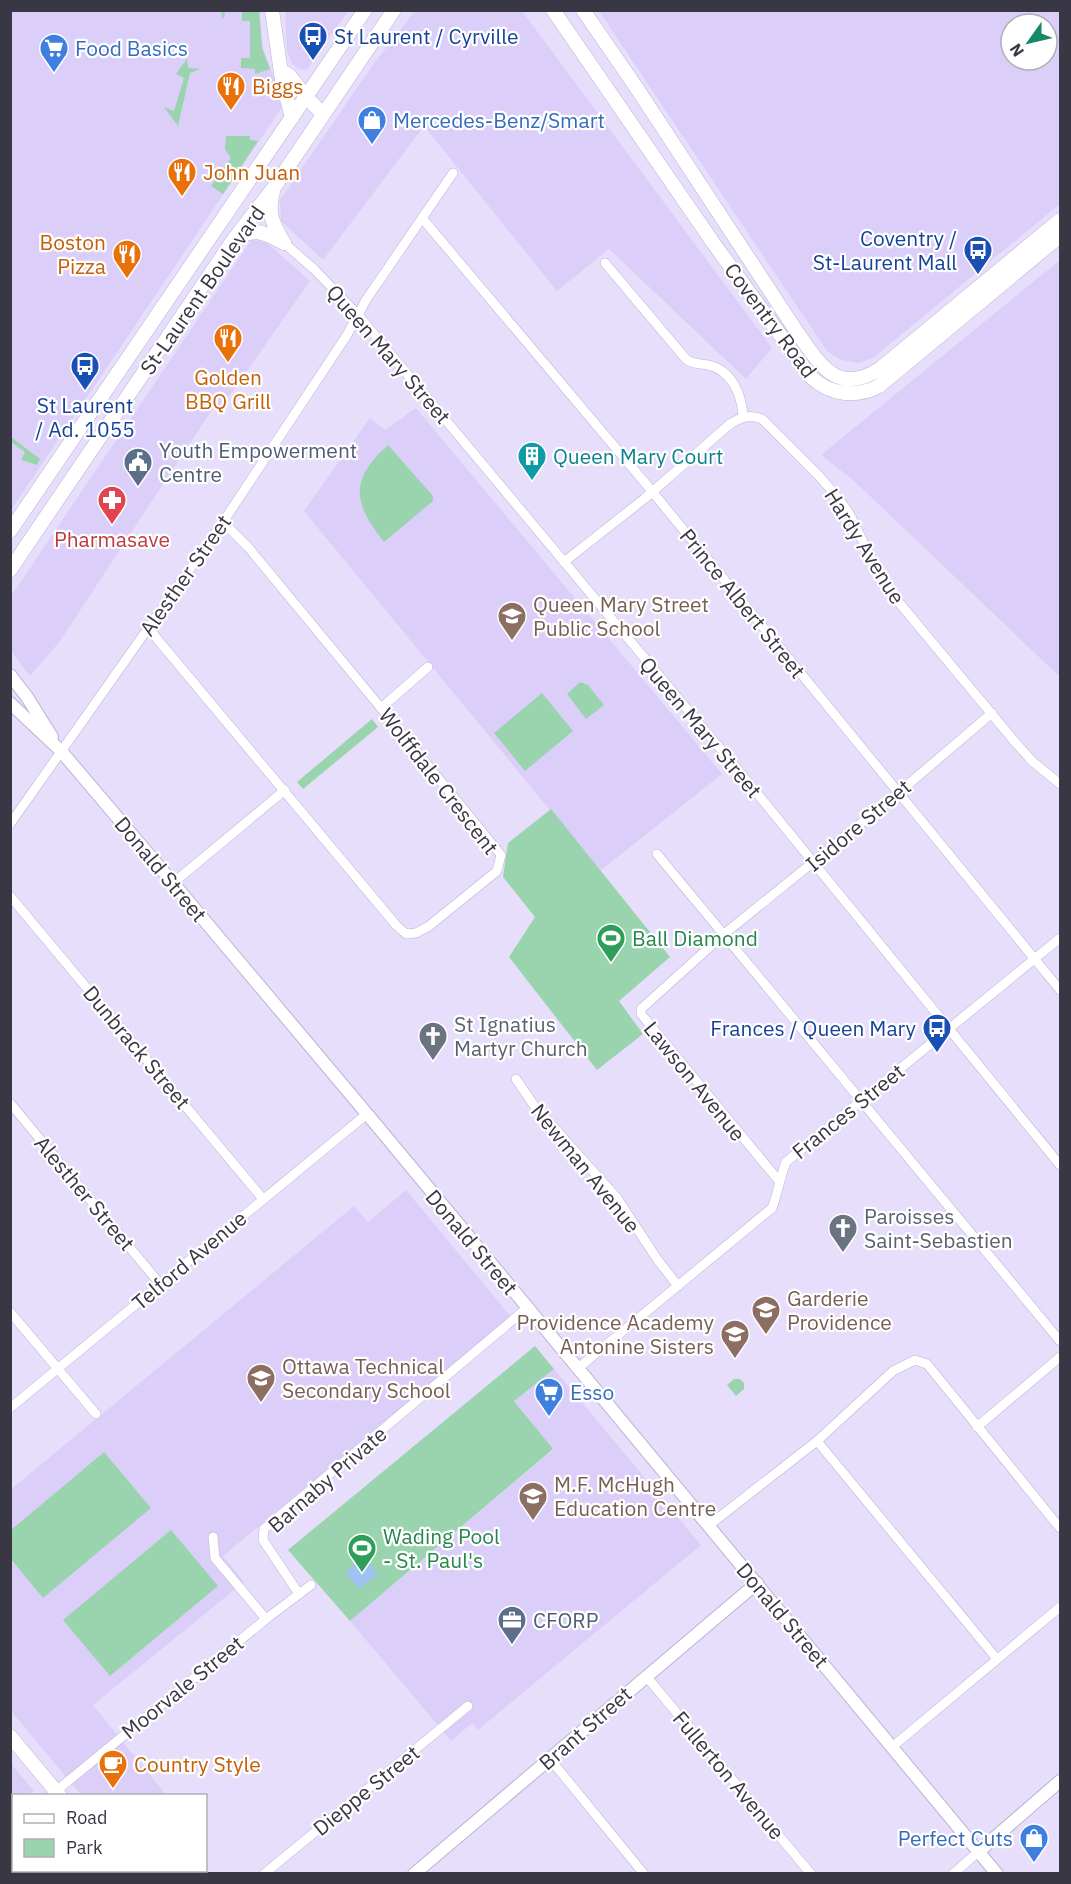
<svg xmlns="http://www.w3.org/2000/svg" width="1071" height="1884" font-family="'IBM Plex Sans',sans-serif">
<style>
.built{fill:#dbcff9;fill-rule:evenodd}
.green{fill:#99d4af}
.water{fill:#a0c2f0}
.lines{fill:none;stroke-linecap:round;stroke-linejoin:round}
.minor-casing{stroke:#bbb2d4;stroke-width:10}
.tertiary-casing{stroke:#bbb2d4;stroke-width:14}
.secondary-casing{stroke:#bbb2d4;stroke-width:15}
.minor{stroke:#fff;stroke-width:9}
.tertiary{stroke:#fff;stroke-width:12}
.secondary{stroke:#fff;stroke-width:14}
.labels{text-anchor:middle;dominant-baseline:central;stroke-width:4.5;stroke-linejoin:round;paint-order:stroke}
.transit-label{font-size:21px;fill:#164399;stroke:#fff;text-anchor:end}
.shop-label{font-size:21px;fill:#366cbe;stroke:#fff;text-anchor:start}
.food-label{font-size:21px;fill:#c56008;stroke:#fff;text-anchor:start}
.street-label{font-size:21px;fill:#3a3744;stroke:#fff}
.service-label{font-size:21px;fill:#4e5e75;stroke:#fff;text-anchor:start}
.culture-label{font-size:21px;fill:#0d838f;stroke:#fff;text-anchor:start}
.health-label{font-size:21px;fill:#be3a42;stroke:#fff}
.education-label{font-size:21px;fill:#785e54;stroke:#fff;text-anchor:start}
.leisure-label{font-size:21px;fill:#27864d;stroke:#fff;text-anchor:start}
.worship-label{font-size:21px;fill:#5b616d;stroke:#fff;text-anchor:start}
</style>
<rect width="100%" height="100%" fill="#e6defa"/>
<g class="built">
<path d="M11 11H260L263 48 281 97 282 107 11 510Z"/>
<path d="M285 11H348L307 70 298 69 292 63 287 51Z"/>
<path d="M415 11H522L772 348 746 379 609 249 557 291 424 126 323 260 281 221 280 200 375 62Z"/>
<path d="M599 11H1060V204L874 357 859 363 841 360 827 351ZM1011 24H1047V60H1011Z"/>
<path d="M252 239 267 243 310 281 233 391 218 409 213 408 60 641 30 676 11 651V596Z"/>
<path d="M1060 260V677L853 480 821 455Z"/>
<path d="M416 408 722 774 600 871 304 511 370 418 385 430Z"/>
<path d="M406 1190 511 1317 223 1556 244 1582 93 1705 166 1795H81L11 1711 10 1490 354 1206 368 1222Z"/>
<path d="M554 1369 701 1545 478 1730 472 1723 451 1741 350 1621 553 1450 514 1400Z"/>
<path d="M10 1763 34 1791 29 1795 14 1796 13 1808 11 1810Z"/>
<path d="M104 1870 106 1873 39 1874 36 1871Z"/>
</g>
<g class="green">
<path d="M223 10 259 11 262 48 270 69 255 74V69L241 68V58H250V21H242V12H225L224 19 221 16Z"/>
<path d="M187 59 188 68 200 69 190 73 178 126 164 107 174 111 184 78 176 74Z"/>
<path d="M226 136H250V140L258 141 223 194 211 186 231 158 225 149Z"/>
<path d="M11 437 40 459 37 465 21 460 25 452 11 442Z"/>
<path d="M388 445 433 496V501L384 542C353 503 349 480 388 445Z"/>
<path d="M580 682 588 685 604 705 586 719 567 694Z"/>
<path d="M542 693 573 731 525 771 494 733Z"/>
<path d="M372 719 378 727 303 789 297 782Z"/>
<path d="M551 809 670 957 619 1001 643 1034 597 1070 509 957 535 917 503 877 508 843Z"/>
<path d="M535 1346 554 1369 514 1401 553 1449 350 1621 288 1550Z"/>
<path d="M734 1379H740L744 1383V1389L736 1396 727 1385Z"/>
<path d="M104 1452 151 1508 43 1598 11 1559V1530Z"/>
<path d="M171 1530 218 1586 110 1676 63 1620Z"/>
</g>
<path class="water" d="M364 1557 378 1574 359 1589 345 1572Z"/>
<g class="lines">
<g class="minor-casing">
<g id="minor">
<path d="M422 218 646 484 1060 990"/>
<path d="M284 243 314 269 358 315 738 770 1060 1165"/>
<path d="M605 263 686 359C693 365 700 363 708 365 732 370 742 395 743 417"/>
<path d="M564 562 644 499 730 424C742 417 749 414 762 419L819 476 839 499 849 513 877 570 892 594 1015 742 1032 761 1060 784"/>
<path d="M148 628 396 925 406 934 416 933 429 926 497 871 501 855 381 708 248 547 223 522"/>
<path d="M381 708 428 667"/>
<path d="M10 824 223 522 347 335 366 300 453 173"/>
<path d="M657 854 1060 1341"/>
<path d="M173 883 285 790"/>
<path d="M10 896 263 1199"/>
<path d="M516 1079 533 1104 617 1198 657 1259 678 1286"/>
<path d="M10 1103 160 1284"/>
<path d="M779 1181 641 1014V1009L723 935 891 799 992 713"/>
<path d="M10 1312 96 1414"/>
<path d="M577 1369 772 1208C778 1193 780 1177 786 1162L1060 938"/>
<path d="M10 1408 367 1114"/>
<path d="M977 1427 1060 1357"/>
<path d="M817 1441 997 1659"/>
<path d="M708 1526 817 1441 893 1371 915 1360 927 1364 1060 1528"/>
<path d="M213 1537 215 1558 266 1619"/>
<path d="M299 1594 263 1540 264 1529 527 1308"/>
<path d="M646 1676 811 1874"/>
<path d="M892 1747 1060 1607"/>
<path d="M550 1759 644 1874"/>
<path d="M56 1791 266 1619 311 1585"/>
<path d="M264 1874 468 1706"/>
<path d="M953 1874 978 1852"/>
</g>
</g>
<g class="tertiary-casing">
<g id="tertiary">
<path d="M10 675 27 697 52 737"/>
<path d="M10 703 61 751 173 883 383 1133 997 1874"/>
<path d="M10 1828 14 1825"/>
<path d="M978 1852 1060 1781"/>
<path d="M414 1874 757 1583"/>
</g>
</g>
<g class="secondary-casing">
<g id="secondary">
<path d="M272 10 282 80 292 118"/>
<path d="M553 10 714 244 811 377C830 395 856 398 879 386L1060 236"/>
<path d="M583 10 636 87 797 332C820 365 838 397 881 368L1060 220"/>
<path d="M282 71 290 76 306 97 323 114"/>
<path d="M273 192C267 213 273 225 284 243"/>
<path d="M236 238C257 227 264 233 284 243"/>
<path d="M10 531 365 10"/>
<path d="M10 570 234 239 275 186 394 10"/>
<path d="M10 1736 60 1796"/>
<path d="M122 1870 124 1874"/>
</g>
</g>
<use href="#minor" class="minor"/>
<use href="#tertiary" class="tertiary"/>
<use href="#secondary" class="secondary"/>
</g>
<defs>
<g id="bus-pin" transform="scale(1.5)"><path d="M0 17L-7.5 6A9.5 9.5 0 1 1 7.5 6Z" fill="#1a4fb4" stroke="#fff"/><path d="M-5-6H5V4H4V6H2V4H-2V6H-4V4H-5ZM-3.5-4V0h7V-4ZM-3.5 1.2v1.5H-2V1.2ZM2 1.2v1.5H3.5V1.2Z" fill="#fff"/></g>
<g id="supermarket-pin" transform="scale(1.5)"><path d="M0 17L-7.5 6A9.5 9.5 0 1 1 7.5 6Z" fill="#3f7fe0" stroke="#fff"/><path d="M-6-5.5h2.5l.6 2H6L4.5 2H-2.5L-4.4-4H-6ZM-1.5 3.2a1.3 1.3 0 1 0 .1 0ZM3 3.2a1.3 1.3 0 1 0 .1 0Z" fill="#fff"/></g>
<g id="restaurant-pin" transform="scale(1.5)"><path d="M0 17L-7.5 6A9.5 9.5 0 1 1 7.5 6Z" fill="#e8710a" stroke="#fff"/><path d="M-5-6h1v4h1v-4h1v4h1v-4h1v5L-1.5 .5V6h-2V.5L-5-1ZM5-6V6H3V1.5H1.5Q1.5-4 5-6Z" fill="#fff"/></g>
<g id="shop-pin" transform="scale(1.5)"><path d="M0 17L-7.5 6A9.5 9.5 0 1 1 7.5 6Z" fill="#3f7fe0" stroke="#fff"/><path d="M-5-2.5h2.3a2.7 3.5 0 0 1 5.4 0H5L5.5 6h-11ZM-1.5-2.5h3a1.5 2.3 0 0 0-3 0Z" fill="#fff"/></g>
<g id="building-pin" transform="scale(1.5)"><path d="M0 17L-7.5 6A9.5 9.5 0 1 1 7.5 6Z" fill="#0f9aa8" stroke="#fff"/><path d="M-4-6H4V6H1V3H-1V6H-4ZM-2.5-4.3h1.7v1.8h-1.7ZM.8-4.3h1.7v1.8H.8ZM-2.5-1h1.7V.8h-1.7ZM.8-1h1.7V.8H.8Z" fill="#fff"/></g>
<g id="civic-pin" transform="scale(1.5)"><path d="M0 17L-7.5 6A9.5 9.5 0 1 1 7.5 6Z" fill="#5c6f8a" stroke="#fff"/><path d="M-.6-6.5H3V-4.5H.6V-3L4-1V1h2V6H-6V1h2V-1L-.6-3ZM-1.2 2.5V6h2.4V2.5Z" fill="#fff"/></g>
<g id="pharmacy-pin" transform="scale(1.5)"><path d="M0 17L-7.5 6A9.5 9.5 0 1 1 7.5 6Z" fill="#e0444e" stroke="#fff"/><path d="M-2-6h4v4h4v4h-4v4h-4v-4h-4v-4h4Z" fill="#fff"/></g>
<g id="school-pin" transform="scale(1.5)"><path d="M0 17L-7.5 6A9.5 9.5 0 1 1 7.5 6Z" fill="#8d6e63" stroke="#fff"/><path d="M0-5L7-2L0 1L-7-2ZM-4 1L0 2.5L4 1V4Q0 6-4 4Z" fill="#fff"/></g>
<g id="stadium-pin" transform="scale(1.5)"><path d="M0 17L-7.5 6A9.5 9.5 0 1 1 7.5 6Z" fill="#2e9e5b" stroke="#fff"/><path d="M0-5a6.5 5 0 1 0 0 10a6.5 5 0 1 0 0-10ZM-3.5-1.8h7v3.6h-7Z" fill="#fff"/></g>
<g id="church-pin" transform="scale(1.5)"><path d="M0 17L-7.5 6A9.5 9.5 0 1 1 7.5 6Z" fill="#6b7280" stroke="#fff"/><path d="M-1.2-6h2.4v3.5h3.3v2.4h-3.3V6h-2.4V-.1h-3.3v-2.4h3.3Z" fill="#fff"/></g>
<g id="office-pin" transform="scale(1.5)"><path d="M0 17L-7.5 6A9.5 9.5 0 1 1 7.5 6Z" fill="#5c6f8a" stroke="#fff"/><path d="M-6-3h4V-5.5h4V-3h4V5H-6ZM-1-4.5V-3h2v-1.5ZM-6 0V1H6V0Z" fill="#fff"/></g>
<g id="cafe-pin" transform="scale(1.5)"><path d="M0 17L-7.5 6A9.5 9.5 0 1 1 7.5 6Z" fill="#e8710a" stroke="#fff"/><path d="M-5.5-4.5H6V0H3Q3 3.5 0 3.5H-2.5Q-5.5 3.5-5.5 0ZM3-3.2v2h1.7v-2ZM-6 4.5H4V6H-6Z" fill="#fff"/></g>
</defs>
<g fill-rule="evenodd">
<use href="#bus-pin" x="313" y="36"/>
<use href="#supermarket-pin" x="54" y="48"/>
<use href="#restaurant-pin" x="231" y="86"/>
<use href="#shop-pin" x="372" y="120"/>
<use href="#restaurant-pin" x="182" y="172"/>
<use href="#bus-pin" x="978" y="250"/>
<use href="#restaurant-pin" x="127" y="254"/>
<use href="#restaurant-pin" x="228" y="338"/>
<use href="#bus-pin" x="85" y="366"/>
<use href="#building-pin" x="532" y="456"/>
<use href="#civic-pin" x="138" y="462"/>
<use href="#pharmacy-pin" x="112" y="500"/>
<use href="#school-pin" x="512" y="616"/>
<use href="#stadium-pin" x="611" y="938"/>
<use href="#bus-pin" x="937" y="1028"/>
<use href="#church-pin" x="433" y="1036"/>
<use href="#church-pin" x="843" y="1228"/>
<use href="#school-pin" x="766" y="1310"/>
<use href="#school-pin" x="735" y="1334"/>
<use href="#school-pin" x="261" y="1378"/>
<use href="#supermarket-pin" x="549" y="1392"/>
<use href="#school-pin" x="533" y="1496"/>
<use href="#stadium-pin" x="362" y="1548"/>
<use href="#office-pin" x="512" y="1620"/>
<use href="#cafe-pin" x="113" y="1764"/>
<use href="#shop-pin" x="1034" y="1838"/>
</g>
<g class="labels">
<g class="transit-label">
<text x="334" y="36" text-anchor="start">St Laurent / Cyrville</text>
<text x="957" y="238">Coventry /<tspan x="957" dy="24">St-Laurent Mall</tspan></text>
<text x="85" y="405" text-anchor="middle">St Laurent<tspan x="85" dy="24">/ Ad. 1055</tspan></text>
<text x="916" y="1028">Frances / Queen Mary</text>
</g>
<g class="shop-label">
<text x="75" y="48">Food Basics</text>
<text x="393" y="120">Mercedes-Benz/Smart</text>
<text x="570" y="1392">Esso</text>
<text x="1013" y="1838" text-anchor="end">Perfect Cuts</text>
</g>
<g class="food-label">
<text x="252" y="86">Biggs</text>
<text x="203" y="172">John Juan</text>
<text x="106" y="242" text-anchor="end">Boston<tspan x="106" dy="24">Pizza</tspan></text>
<text x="228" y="377" text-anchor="middle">Golden<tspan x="228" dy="24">BBQ Grill</tspan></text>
<text x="134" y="1764">Country Style</text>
</g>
<g class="street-label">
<text transform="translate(202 290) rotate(-55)">St-Laurent Boulevard</text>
<text transform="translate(771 320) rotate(53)">Coventry Road</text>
<text transform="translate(389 354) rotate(49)">Queen Mary Street</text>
<text transform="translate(865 546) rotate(58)">Hardy Avenue</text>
<text transform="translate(185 575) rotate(-55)">Alesther Street</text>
<text transform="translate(743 603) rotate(51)">Prince Albert Street</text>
<text transform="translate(701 727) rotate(50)">Queen Mary Street</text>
<text transform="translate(439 781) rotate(52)">Wolffdale Crescent</text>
<text transform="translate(858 825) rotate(-40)">Isidore Street</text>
<text transform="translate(161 869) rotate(50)">Donald Street</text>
<text transform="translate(137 1047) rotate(50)">Dunbrack Street</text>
<text transform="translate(695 1081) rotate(51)">Lawson Avenue</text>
<text transform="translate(848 1111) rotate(-39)">Frances Street</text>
<text transform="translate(586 1168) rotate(51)">Newman Avenue</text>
<text transform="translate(85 1193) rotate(50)">Alesther Street</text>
<text transform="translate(472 1242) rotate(50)">Donald Street</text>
<text transform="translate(189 1260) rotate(-40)">Telford Avenue</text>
<text transform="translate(327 1479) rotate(-41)">Barnaby Private</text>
<text transform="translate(783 1615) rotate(50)">Donald Street</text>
<text transform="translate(182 1687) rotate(-39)">Moorvale Street</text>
<text transform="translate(585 1728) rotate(-41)">Brant Street</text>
<text transform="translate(729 1775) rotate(50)">Fullerton Avenue</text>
<text transform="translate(366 1790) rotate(-39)">Dieppe Street</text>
</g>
<g class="service-label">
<text x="159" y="450">Youth Empowerment<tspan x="159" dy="24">Centre</tspan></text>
<text x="533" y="1620">CFORP</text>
</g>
<g class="culture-label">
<text x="553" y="456">Queen Mary Court</text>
</g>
<g class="health-label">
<text x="112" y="539">Pharmasave</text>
</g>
<g class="education-label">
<text x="533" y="604">Queen Mary Street<tspan x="533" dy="24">Public School</tspan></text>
<text x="787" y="1298">Garderie<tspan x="787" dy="24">Providence</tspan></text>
<text x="714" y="1322" text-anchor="end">Providence Academy<tspan x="714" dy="24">Antonine Sisters</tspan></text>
<text x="282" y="1366">Ottawa Technical<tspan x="282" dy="24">Secondary School</tspan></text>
<text x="554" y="1484">M.F. McHugh<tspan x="554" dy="24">Education Centre</tspan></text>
</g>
<g class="leisure-label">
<text x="632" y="938">Ball Diamond</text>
<text x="383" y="1536">Wading Pool<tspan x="383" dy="24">- St. Paul's</tspan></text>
</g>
<g class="worship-label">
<text x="454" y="1024">St Ignatius<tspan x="454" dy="24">Martyr Church</tspan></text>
<text x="864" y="1216">Paroisses<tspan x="864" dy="24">Saint-Sebastien</tspan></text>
</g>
</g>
<rect width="1071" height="1884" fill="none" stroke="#3a3744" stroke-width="24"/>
<rect x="12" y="1794" width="195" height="78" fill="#ffffff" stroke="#b0afb4" stroke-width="1.5"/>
<rect x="24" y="1814" width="30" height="9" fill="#ffffff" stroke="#b0afb4" stroke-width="1.5"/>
<text x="66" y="1824" font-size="18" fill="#3a3744">Road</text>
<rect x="24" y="1839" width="30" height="18" fill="#99d4af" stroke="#b0afb4" stroke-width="1.5"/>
<text x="66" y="1854" font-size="18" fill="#3a3744">Park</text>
<g transform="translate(1029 42) rotate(236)"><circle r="28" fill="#ffffff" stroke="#b0afb4" stroke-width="1.5"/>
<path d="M0-4.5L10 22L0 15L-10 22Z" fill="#178969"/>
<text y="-9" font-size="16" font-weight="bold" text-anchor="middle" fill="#3a3744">N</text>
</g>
</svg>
